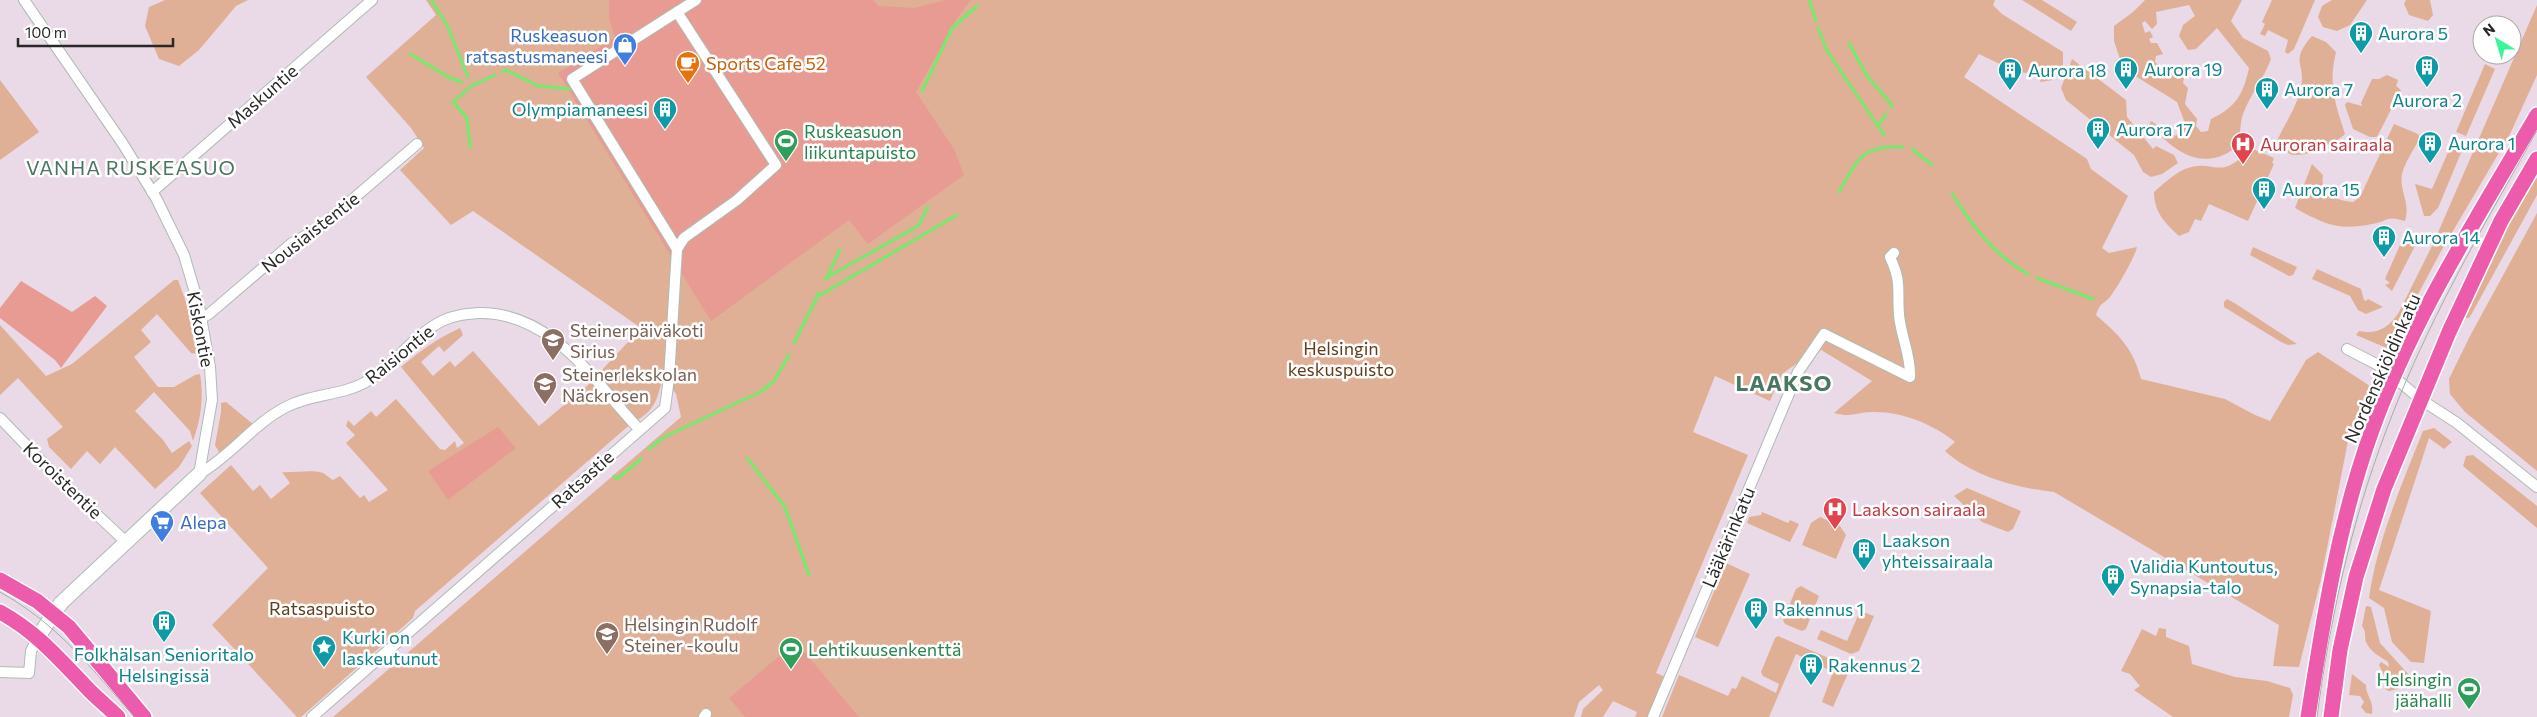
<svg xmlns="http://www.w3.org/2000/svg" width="2537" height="717" font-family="Commissioner,sans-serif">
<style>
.green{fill:#e0b096;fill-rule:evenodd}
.pitch{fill:#e89b92}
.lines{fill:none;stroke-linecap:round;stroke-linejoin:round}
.stream{stroke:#74eb6d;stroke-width:3}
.street-casing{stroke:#aebcb5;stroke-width:12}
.secondary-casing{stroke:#aebcb5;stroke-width:16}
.primary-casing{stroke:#fff;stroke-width:18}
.street{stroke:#fff;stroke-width:10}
.secondary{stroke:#fff;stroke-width:14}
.primary{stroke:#ed5bac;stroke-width:15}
.tram{stroke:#9db2a8;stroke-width:1}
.labels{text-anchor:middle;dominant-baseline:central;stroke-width:5;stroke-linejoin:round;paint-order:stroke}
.culture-label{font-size:18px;fill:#0d838f;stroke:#fff;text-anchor:start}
.shop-label{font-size:18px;fill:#366cbe;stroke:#fff;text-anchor:end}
.food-label{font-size:18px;fill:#c56008;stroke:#fff;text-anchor:start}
.street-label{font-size:18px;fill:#282828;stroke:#fff}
.leisure-label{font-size:18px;fill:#27864d;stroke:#fff;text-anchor:start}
.health-label{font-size:18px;fill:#be3a42;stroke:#fff;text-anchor:start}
.education-label{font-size:18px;fill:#785e54;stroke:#fff;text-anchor:start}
.park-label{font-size:18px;fill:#623d1a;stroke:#fff}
.quarter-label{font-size:20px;letter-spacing:1px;fill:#4a7761;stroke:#fff}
.district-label{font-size:22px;font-weight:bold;letter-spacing:1px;fill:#4a7761;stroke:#fff}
</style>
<rect width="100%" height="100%" fill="#ead9e6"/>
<g class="green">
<path d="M165 0H248L236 6 199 50 179 66 159 59 145 26 149 7Z"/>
<path d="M426 0H1995L1993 5 2002 14 2063 52V66L2053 80 2040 82 2042 74 2016 72 1979 54 1964 77 2087 159 2091 169 2128 196 2102 248 2109 253 2137 247C2134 259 2118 286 2110 297 2102 306 2101 301 2096 315 2119 335 2133 348 2141 379L2225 399 2255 415 2270 421 2306 360 2318 352 2370 386 2348 441 2321 579 2299 667 2273 666 2279 625 2054 492C2017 488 1972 476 1945 451L1955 442C1933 424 1901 411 1872 412 1856 412 1853 418 1834 413L1872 381 1818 348 1782 374 1770 401 1715 376 1693 432 1748 455 1656 673 1666 677 1648 717H1635L1637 712 1613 701 1603 717H1581L1583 709 1603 690 1599 685 1579 702 1574 717H333L681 417 676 394 663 377C655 408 654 410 626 428L415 611 413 618 301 717H297L212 625 268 568 200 493 231 465 253 491 260 485 271 499 290 483 282 472C292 473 315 469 323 473 327 475 329 478 333 480L340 476 360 498 364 495 369 502 388 490 346 443 355 435 346 426 348 420 354 426 371 411 376 417 396 399 440 449 445 450 455 441 457 448 464 443 401 367C420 351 438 338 460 328L463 335 444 352 439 346 421 362 433 376 450 361 455 367 473 351 539 426 588 385 641 328 473 211 451 225 400 170 424 148 411 128 366 77 436 15Z"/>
<path d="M2022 0H2042L2077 22 2071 31Z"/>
<path d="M2145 0H2242L2231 21 2243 38 2268 51 2271 59C2264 78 2250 95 2243 114 2239 125 2242 137 2235 147 2231 152 2224 155 2218 157 2189 165 2169 144 2149 125L2151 121 2176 136 2185 123 2177 102 2129 72 2121 62 2114 41V26L2133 12ZM2189 5 2195 16 2183 25 2179 36 2188 50 2196 49 2217 28 2249 68C2243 95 2236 107 2211 119L2208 131 2201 132 2196 126 2197 119 2185 104 2188 88 2183 83 2184 78 2163 69 2155 62 2156 56 2163 54 2157 43H2151L2149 39 2153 37 2150 31 2145 33 2142 23 2145 21 2152 29 2157 24 2156 12Z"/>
<path d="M2272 0H2315L2294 49 2288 54 2285 52 2288 40 2268 30 2265 36 2260 34 2265 24 2262 22Z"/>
<path d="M2332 0H2367L2350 25 2337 31 2323 27 2318 17 2322 6Z"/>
<path d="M2406 0H2430L2433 15 2428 21 2409 15 2404 4Z"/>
<path d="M2537 5V75L2510 134 2440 253 2389 349 2356 335 2359 331C2377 335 2390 327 2399 312L2433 244Z"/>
<path d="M2312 36 2326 42 2336 52C2328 86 2335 102 2345 134 2336 143 2300 161 2288 153 2284 150 2280 145 2277 141 2284 125 2298 105 2301 87 2306 63 2289 62 2312 36Z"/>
<path d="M2072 59 2126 100 2127 117 2153 149 2156 146 2174 155 2178 163 2162 174 2151 177 2143 172 2134 155 2066 100 2061 88Z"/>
<path d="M2485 64 2495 69 2466 136 2456 132Z"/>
<path d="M2387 75 2398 80 2396 86 2401 90 2377 137H2370L2353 129 2345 105 2347 102 2362 106 2361 103 2372 79H2379Z"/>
<path d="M0 80 39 132 0 160Z"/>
<path d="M2394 124 2418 134 2420 138C2414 149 2405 162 2402 174 2399 191 2411 203 2405 221 2384 215 2390 221 2372 224 2338 231 2324 224 2295 208L2312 164 2323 175C2319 194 2338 201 2353 202L2360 197Z"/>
<path d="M2452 143 2463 148 2438 208 2430 216H2424L2415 184 2432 189Z"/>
<path d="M2251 148 2274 158 2272 163 2274 164 2248 221 2209 204 2201 221 2195 219 2189 232 2179 236C2165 223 2154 212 2154 192 2163 184 2174 174 2185 169 2216 157 2218 184 2251 148Z"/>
<path d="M2537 168V195L2471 315 2469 318H2465L2486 264Z"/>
<path d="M2537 213V471L2465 412 2450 394 2449 379 2470 336Z"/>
<path d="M2404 236 2414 239 2416 244 2392 291 2385 285 2390 283 2385 279Z"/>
<path d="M2253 247 2297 267 2293 275 2289 276 2250 255Z"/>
<path d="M2317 269 2361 289 2364 300 2366 301 2368 299 2383 307 2366 314 2358 310 2350 296 2312 279Z"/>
<path d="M174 280H178L187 305 197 354 191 353 157 314 141 330 151 342 134 357 158 387H174L195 375 200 374C204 397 201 419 193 441L190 431 154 392 135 411 163 440 172 453 189 441 192 446 179 467 155 489 115 447 100 464 87 451 71 469 49 447 47 439 63 427 18 378 0 395V325L46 376 72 364Z"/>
<path d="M2227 299 2236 304 2297 344 2288 345 2281 342 2224 307V302Z"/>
<path d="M226 402 254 425 221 456 215 445 221 412V403Z"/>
<path d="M2434 428 2452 442 2444 449 2429 438 2379 590 2431 611 2424 663 2411 662 2392 642 2384 608 2369 598C2377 541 2402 484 2423 431Z"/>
<path d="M2473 455 2537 506V528L2463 466 2466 456Z"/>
<path d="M1967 488 2021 511 2013 529 2008 532 1982 522 1954 496Z"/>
<path d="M1762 512 1788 523 1790 520 1799 524 1790 542 1747 523 1749 517 1761 515Z"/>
<path d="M1820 517 1840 526 1846 535 1836 559 1802 545 1811 523Z"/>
<path d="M1726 563 1750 574 1718 647 1695 637Z"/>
<path d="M1801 586 1819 596 1806 629 1802 631 1785 624 1783 620 1796 589Z"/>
<path d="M2366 606 2371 607 2380 643 2410 676 2403 680H2398V689L2389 691 2385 689 2386 679 2379 665 2381 662 2389 667 2388 662C2380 656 2371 653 2366 642 2364 636 2367 633 2362 626Z"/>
<path d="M1860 611 1874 616 1859 651 1851 654 1817 639 1821 630 1847 641Z"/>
<path d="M2159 628 2166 629V637L2189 646 2192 664 2235 677 2267 681 2290 688 2293 695 2289 717H2173L2134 690 2140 686 2130 674 2121 671 2142 629 2156 636Z"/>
<path d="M1778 636 1849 667 1850 669 1833 707 1822 702 1833 672 1796 654 1769 717H1662L1679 675 1728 696 1732 688 1736 689 1742 676 1776 693 1779 684 1763 676 1761 672 1775 638Z"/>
<path d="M2352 674 2366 685C2366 697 2374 699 2372 714L2366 713 2361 707 2364 702 2360 696 2349 695Z"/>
</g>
<g class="pitch">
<path d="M609 0H873L878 6 914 8 946 0H971L958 17 916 92 954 149 964 175 868 244 849 220 711 321 558 73 615 38 609 19Z"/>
<path d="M21 281 72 312 95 296 107 306 61 368 55 360 0 318V308Z"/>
<path d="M498 427 516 448 448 500 428 471Z"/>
<path d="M796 642 859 717H745L729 698Z"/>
</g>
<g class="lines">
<g class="stream">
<path d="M431 0 447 25 468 77"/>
<path d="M1809 0 1816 21"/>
<path d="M1818 28 1827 51 1884 135"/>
<path d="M1849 43 1867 76 1892 105 1891 107"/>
<path d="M410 54 450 78 462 82"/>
<path d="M502 72 506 70 538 86 570 89"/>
<path d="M922 91 952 28 977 6"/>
<path d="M1879 125 1886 114"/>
<path d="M470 147 467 118 453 102 471 86 495 75"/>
<path d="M1912 149 1932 165"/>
<path d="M1839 192C1857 160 1862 144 1903 147"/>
<path d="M1952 193C1972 226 1994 255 2028 274"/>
<path d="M826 278 918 226 928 207"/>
<path d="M2037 278 2093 299"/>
<path d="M826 279 840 250"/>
<path d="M817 297 957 215"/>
<path d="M794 343 819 293"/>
<path d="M649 449 664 437 762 391 774 381 789 355"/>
<path d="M747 458 785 507 809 575"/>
<path d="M614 476 617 479 641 459"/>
</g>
<g class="street-casing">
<g id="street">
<path d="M24 0 123 144 156 198 184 255 199 306 210 367 212 400 199 474"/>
<path d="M677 12 572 79 677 249"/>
<path d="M152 192 372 0"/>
<path d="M201 318 209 314 292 243 318 229 417 144"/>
<path d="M2347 349 2382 367 2420 399 2457 423 2537 487"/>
<path d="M0 418 56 476 126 542"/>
<path d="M199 474C231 456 253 424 286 407 312 393 344 396 369 380 395 364 414 335 442 321 454 315 466 314 479 313 552 312 594 381 639 429"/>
<path d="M0 672 29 673 31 651 38 637"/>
<path d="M312 717 665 408 669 378 677 249 684 238 737 200 776 165 677 12 696 0"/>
<path d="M704 717 706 714"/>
<path d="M1653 717 1798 372 1824 334 1910 377C1911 355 1901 337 1899 315 1897 289 1902 283 1890 257L1894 253"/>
</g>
</g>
<g class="secondary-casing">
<path id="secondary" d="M38 637 61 603 199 474"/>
</g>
<g class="primary-casing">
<g id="primary">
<path d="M0 580 37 601 69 627 144 717"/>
<path d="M0 612C38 633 60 660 90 691 99 700 109 708 118 717"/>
<path d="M2308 717C2323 621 2338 525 2371 433 2411 321 2477 218 2537 115"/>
<path d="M2331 717 2340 650 2356 577 2384 489 2449 332 2501 221 2537 159"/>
</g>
</g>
<use href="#street" class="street"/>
<use href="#secondary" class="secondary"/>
<use href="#primary" class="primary"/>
<g class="tram">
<path d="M0 592C59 625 91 668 134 717"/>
<path d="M2317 717C2330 619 2351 523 2386 431 2425 326 2482 228 2537 131"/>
</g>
</g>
<defs>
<g id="building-pin" transform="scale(1.25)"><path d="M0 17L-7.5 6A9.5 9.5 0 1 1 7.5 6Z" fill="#0f9aa8" stroke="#fff"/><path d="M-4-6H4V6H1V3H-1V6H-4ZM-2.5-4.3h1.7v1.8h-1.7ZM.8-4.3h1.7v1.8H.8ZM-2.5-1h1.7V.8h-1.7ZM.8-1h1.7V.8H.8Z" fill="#fff"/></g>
<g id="shop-pin" transform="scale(1.25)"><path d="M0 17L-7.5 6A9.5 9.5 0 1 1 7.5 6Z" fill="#3f7fe0" stroke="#fff"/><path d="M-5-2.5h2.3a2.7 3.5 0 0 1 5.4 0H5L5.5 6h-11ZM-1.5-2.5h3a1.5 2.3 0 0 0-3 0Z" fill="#fff"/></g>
<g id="cafe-pin" transform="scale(1.25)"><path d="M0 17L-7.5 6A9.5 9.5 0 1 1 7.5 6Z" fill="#e8710a" stroke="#fff"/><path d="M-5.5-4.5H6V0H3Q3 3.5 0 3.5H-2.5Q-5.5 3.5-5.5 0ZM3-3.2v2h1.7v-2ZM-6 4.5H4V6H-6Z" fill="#fff"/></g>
<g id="stadium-pin" transform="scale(1.25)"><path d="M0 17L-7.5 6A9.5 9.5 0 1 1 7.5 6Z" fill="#2e9e5b" stroke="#fff"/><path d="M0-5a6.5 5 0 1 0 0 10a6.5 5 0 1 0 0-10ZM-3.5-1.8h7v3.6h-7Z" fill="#fff"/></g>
<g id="hospital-pin" transform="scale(1.25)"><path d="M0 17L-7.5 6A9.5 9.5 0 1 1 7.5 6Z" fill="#e0444e" stroke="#fff"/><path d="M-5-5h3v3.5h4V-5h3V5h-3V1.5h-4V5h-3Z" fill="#fff"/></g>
<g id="school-pin" transform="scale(1.25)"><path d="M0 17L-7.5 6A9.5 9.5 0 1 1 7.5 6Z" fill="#8d6e63" stroke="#fff"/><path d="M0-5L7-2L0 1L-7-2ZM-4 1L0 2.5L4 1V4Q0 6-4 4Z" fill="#fff"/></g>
<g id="supermarket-pin" transform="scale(1.25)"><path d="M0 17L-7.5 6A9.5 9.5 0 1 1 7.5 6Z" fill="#3f7fe0" stroke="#fff"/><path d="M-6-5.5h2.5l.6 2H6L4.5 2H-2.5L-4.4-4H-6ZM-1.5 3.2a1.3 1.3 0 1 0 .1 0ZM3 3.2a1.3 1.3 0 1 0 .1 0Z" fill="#fff"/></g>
<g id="sight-pin" transform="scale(1.25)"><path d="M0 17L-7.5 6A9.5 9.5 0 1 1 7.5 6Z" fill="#0f9aa8" stroke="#fff"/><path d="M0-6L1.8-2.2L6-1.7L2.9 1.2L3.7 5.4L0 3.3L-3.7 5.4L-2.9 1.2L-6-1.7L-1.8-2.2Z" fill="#fff"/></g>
</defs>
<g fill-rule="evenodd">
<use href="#building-pin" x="2361" y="33"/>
<use href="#shop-pin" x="625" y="45"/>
<use href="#cafe-pin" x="688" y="63"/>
<use href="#building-pin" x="2427" y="67"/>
<use href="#building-pin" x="2126" y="69"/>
<use href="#building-pin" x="2010" y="70"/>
<use href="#building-pin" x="2267" y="89"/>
<use href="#building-pin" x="665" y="109"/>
<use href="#building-pin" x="2098" y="129"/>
<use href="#stadium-pin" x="786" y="141"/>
<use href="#building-pin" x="2430" y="143"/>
<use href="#hospital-pin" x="2243" y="144"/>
<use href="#building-pin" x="2264" y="189"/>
<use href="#building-pin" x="2384" y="237"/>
<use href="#school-pin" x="553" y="340"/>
<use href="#school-pin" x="545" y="384"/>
<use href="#hospital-pin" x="1835" y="509"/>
<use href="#supermarket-pin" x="162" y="522"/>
<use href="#building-pin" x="1864" y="550"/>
<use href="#building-pin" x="2113" y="576"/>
<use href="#building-pin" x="1756" y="609"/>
<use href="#building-pin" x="164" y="622"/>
<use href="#school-pin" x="607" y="634"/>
<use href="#sight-pin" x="324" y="647"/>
<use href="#stadium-pin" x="791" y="649"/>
<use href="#building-pin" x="1811" y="665"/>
<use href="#stadium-pin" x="2469" y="689"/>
</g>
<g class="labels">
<g class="culture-label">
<text x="2378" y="33">Aurora 5</text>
<text x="2144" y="69">Aurora 19</text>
<text x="2028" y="70">Aurora 18</text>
<text x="2284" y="89">Aurora 7</text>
<text x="2427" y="100" text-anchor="middle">Aurora 2</text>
<text x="648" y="109" text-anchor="end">Olympiamaneesi</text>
<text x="2116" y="129">Aurora 17</text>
<text x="2448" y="143">Aurora 1</text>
<text x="2282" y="189">Aurora 15</text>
<text x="2402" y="237">Aurora 14</text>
<text x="1882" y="540">Laakson<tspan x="1882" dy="21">yhteissairaala</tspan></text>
<text x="2130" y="566">Validia Kuntoutus,<tspan x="2130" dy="21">Synapsia-talo</tspan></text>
<text x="1774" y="609">Rakennus 1</text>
<text x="342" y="637">Kurki on<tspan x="342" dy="21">laskeutunut</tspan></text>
<text x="164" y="654" text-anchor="middle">Folkhälsan Senioritalo<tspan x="164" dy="21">Helsingissä</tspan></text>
<text x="1828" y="665">Rakennus 2</text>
</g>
<g class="shop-label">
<text x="608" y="35">Ruskeasuon<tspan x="608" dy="21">ratsastusmaneesi</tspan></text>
<text x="180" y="522" text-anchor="start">Alepa</text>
</g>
<g class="food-label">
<text x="706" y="63">Sports Cafe 52</text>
</g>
<g class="street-label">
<text transform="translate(262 96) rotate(-41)">Maskuntie</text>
<text transform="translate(310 232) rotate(-38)">Nousiaistentie</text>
<text transform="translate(201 329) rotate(79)">Kiskontie</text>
<text transform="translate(399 354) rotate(-39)">Raisiontie</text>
<text transform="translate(2382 368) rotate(-66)">Nordenskiöldinkatu</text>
<text transform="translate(582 479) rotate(-42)">Ratsastie</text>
<text transform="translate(63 480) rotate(44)">Koroistentie</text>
<text transform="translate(1728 537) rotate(-67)">Lääkärinkatu</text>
</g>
<g class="leisure-label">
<text x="804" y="131">Ruskeasuon<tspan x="804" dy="21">liikuntapuisto</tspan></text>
<text x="808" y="649">Lehtikuusenkenttä</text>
<text x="2452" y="679" text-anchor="end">Helsingin<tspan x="2452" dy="21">jäähalli</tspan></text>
</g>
<g class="health-label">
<text x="2260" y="144">Auroran sairaala</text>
<text x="1852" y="509">Laakson sairaala</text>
</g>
<g class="education-label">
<text x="570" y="330">Steinerpäiväkoti<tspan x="570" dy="21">Sirius</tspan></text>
<text x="562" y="374">Steinerlekskolan<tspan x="562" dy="21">Näckrosen</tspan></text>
<text x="624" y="624">Helsingin Rudolf<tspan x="624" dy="21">Steiner -koulu</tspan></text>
</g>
<g class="park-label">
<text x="1341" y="348">Helsingin<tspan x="1341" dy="21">keskuspuisto</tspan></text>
<text x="322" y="608">Ratsaspuisto</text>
</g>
<g class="quarter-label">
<text x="131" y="167">VANHA RUSKEASUO</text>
</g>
<g class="district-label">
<text x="1784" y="382">LAAKSO</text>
</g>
</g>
<g transform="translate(2497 40) rotate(322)"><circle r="24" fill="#ffffff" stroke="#a9a9a9"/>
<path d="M0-4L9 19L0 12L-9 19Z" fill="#3bf698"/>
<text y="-8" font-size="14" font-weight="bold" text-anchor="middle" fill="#282828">N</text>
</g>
<path d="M18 38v8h155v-8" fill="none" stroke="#282828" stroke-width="2.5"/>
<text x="25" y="38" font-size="15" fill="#282828" stroke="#ffffff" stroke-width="4" paint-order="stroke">100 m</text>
</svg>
